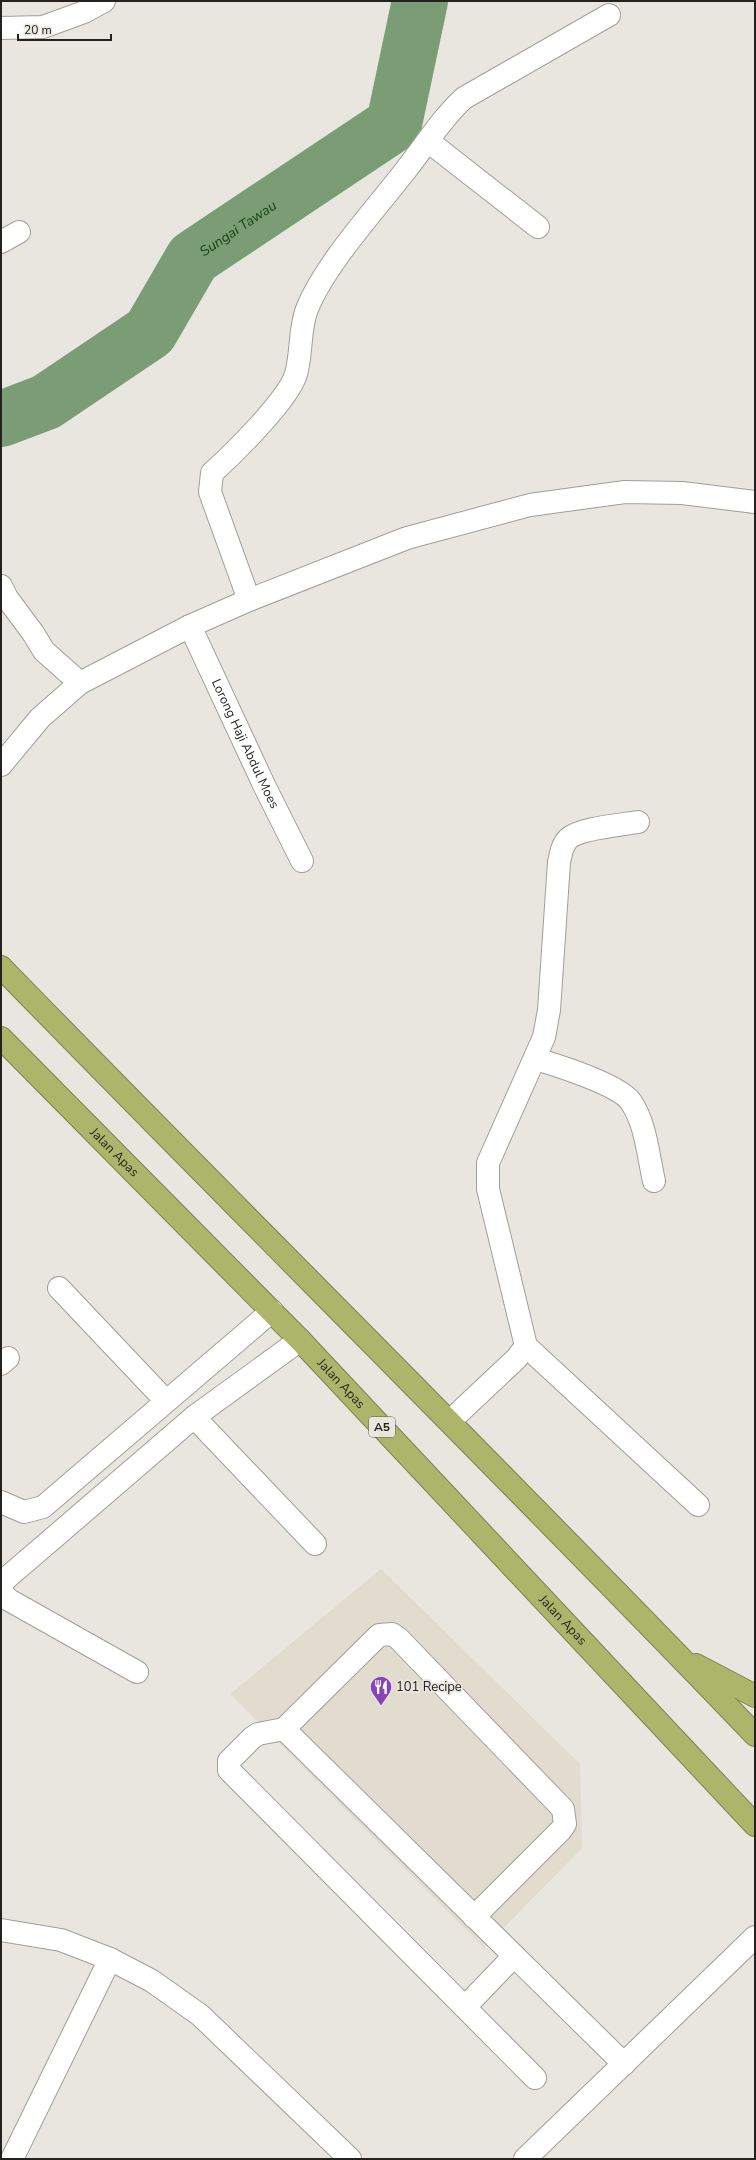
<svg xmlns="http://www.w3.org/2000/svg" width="756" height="2160" font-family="'Nunito Sans',sans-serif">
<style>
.built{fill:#e2dcce}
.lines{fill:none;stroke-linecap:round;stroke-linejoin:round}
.river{stroke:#7a9d76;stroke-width:56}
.minor-casing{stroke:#a19e98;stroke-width:24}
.highway-casing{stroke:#7c8250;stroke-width:24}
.minor{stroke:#fff;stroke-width:22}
.highway{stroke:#acb56a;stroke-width:22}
.labels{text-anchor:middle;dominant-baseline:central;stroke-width:3.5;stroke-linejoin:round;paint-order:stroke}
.shield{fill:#e9e6e0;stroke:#5e5d59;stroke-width:1}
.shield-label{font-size:12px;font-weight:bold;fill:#23221f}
.street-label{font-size:13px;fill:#23221f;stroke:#e9e6e0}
.poi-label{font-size:13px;fill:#23221f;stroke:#e9e6e0;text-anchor:start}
.water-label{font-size:14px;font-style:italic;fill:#11430d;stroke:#e9e6e0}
</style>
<rect width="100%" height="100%" fill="#e9e6e0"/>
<path class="built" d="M381 1569 580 1764 582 1848 484 1948 230 1694Z"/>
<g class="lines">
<path class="river" id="s1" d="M1 419 46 402 150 332 193 258 394 124 420 1"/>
<g class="minor-casing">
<g id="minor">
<path d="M1 28 43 27 84 12 104 1"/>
<path d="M428 141 538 227"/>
<path d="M1 242 19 232"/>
<path d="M1 586 7 598 33 633 44 651 80 683"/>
<path d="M249 600 210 492 212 473C233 454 289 399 296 374 302 354 299 329 307 309 325 264 375 210 405 171 425 146 441 119 464 98L609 15"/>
<path id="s2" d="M190 626 264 785 302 861"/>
<path d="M1 765 40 718 80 683 190 626 249 600 407 538 530 505 625 492 682 493 755 502"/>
<path d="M536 1059C556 1065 620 1085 631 1102 646 1124 648 1155 654 1181"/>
<path d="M59 1288 166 1401"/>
<path d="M526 1346 698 1505"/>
<path d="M1 1364 8 1358"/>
<path d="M194 1417 315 1544"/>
<path d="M450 1421 517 1358 526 1346 488 1189V1163L544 1037 549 1010 559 862C561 854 562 845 568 839 579 828 621 825 638 822"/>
<path d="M1 1502 24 1512 43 1507 272 1311"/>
<path d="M137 1672 9 1600 3 1594 1 1583 194 1417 300 1340"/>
<path d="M284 1729 624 2064"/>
<path d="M474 1917 561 1830 565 1824 563 1809 398 1638 392 1634 379 1635 284 1729 258 1734 252 1738 229 1761V1770L535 2078"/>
<path d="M1 1930 61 1940 110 1959 152 1981 200 2015 350 2159"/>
<path d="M465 2007 514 1956"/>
<path d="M12 2159 110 1959"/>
<path d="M525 2159 755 1937"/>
</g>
</g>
<g class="highway-casing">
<g id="highway">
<path d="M1 967C251 1224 507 1476 755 1735"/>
<path id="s3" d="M1 1038 300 1340 755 1825"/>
<path d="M696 1665 755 1696"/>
</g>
</g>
<use href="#minor" class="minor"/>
<use href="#highway" class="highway"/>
</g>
<defs>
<g id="restaurant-pin" transform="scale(1.15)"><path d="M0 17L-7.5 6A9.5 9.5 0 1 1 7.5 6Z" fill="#8744b8" stroke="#e9e6e0"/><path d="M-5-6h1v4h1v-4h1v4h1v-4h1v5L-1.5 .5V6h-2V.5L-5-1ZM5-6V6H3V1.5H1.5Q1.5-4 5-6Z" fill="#fff"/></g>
</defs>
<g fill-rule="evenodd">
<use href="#restaurant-pin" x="381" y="1687"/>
</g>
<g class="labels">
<rect class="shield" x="369" y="1417" width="26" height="20" rx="3"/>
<g class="shield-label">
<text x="382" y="1427">A5</text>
</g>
<g class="street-label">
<text stroke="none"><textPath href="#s2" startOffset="130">Lorong Haji Abdul Moes</textPath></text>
<text stroke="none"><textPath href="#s3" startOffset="161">Jalan Apas</textPath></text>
<text stroke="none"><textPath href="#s3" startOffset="485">Jalan Apas</textPath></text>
<text stroke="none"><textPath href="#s3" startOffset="809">Jalan Apas</textPath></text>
</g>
<g class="poi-label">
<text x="396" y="1687">101 Recipe</text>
</g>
<g class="water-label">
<text stroke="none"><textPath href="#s1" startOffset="313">Sungai Tawau</textPath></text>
</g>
</g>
<rect width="756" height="2160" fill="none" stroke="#23221f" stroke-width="4"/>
<path d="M18 34v6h93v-6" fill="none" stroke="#23221f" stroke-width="2"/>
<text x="24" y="34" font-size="12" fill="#23221f" stroke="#e9e6e0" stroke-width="3" paint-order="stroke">20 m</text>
</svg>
